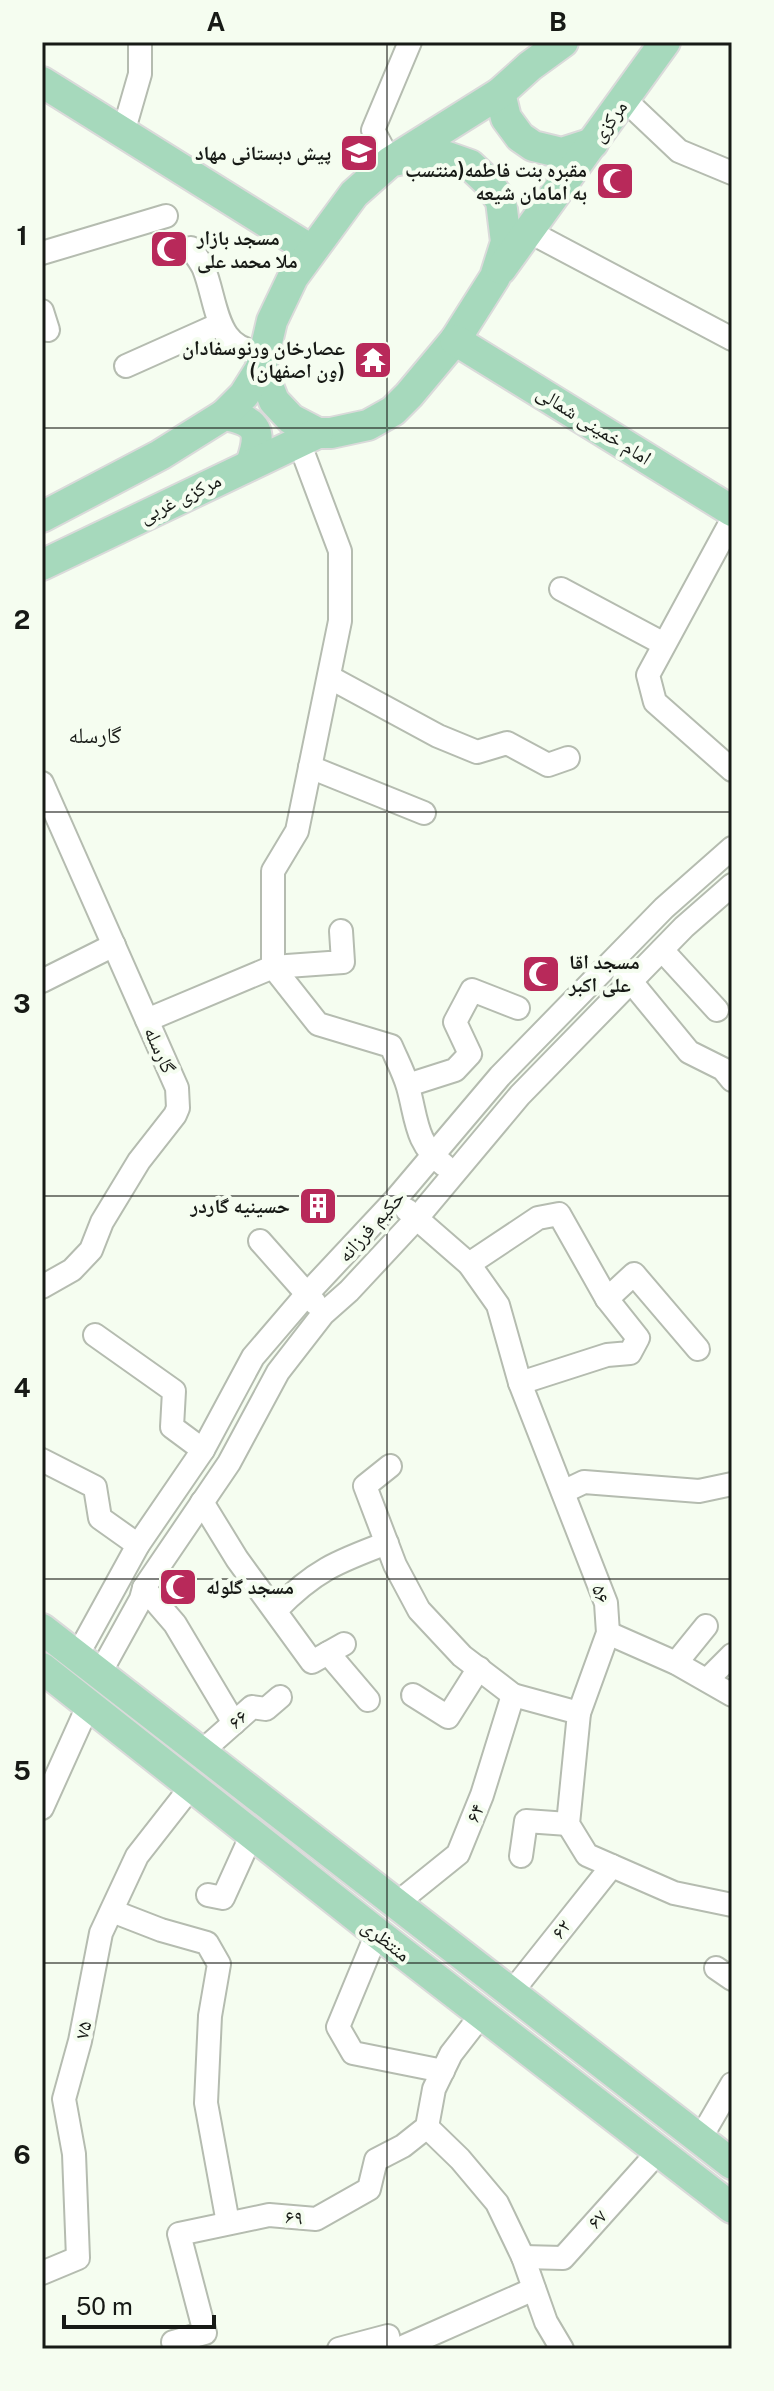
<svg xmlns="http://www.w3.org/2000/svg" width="774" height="2391" font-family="'Public Sans','Noto Naskh Arabic',sans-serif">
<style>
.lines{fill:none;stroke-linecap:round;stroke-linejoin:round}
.minor-casing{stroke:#b5bcb0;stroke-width:26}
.major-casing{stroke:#dadada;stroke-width:34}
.minor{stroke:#fff;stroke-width:22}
.major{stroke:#a6d9bc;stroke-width:30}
.grid{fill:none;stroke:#171a16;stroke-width:2;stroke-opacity:0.55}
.labels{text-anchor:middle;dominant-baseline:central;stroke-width:8;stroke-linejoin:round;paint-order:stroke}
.street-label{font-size:20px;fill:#171a16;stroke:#f5fdf0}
.poi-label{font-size:20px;font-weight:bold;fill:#171a16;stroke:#f5fdf0;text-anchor:end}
.neighbourhood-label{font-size:22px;fill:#171a16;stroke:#f5fdf0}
.neatline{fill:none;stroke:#171a16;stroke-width:3}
.grid-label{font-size:26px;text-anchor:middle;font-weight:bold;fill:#171a16}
</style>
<rect width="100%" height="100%" fill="#f5fdf0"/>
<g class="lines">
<g class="minor-casing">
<g id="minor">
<path d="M624 99 679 151 732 173"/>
<path d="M123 133 140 74V42"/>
<path d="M390 162 373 130 410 42"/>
<path d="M530 232 732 339"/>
<path d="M191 248C195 255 201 262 204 269 218 305 215 353 265 352"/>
<path d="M42 253 166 216"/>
<path d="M42 311 48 330"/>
<path d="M126 366 220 324"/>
<path d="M732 520 648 675 655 702 732 770"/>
<path d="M561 589 664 644"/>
<path d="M329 677 438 736 477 752 507 743 548 765 568 758"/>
<path d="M310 767 424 813"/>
<path d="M42 783 177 1088 178 1108 175 1115 139 1161 102 1222 91 1250 72 1270 42 1287"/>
<path d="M662 950 717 1010"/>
<path d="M273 967 318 1024 391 1046C397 1060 404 1073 408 1087 417 1119 415 1143 444 1165"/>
<path d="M273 967 343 962 341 931"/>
<path d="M624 973 689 1052 723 1069 732 1080"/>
<path d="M42 981 114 945"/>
<path d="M147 1020 273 967V871L297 831 340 621V551L299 442"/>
<path d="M408 1085 455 1070 470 1054 455 1022 472 990 518 1008"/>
<path d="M407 1210 469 1264 498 1305 520 1383 606 1603 608 1633 579 1713 568 1824 587 1855 674 1893 732 1905"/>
<path d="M260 1241 315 1303"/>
<path d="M469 1264 538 1218 559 1214 607 1299 638 1338 630 1353 607 1355 520 1383"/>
<path d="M607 1299 634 1274 698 1349"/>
<path d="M95 1335 174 1391 172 1427 203 1450"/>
<path d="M42 1460 95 1487 100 1518 138 1545"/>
<path d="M390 1466 365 1486 395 1565 419 1610 462 1656 513 1695 579 1713"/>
<path d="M563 1492 584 1482 699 1491 732 1484"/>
<path d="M202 1502 237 1559 312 1662 344 1644"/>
<path d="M144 1588 175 1624 234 1723"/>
<path d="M276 1610C314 1571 336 1562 387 1543"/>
<path d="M608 1633 676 1663 732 1695"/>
<path d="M328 1653 368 1700"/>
<path d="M77 1656 138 1545 203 1450 253 1357 307 1294 395 1200 500 1076 664 908 732 848"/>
<path d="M676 1663 706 1626"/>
<path d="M99 1675 141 1599 144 1588 229 1463 278 1372 323 1314 349 1291 417 1218 520 1095 684 927 732 885"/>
<path d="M707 1680 732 1655"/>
<path d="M413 1695 448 1717 479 1668"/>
<path d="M200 1753 252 1707 266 1709 280 1697"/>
<path d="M42 1808 88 1706"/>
<path d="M521 1856 526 1821 568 1824"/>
<path d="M208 1895 223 1898 252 1834"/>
<path d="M396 1904 458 1854 482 1795 513 1695"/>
<path d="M112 1911 161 1930 207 1943 219 1964 210 2016 206 2103 228 2223"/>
<path d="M377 1933 338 2027 353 2053 443 2071"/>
<path d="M716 1968 732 1979"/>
<path d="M511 1993 612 1866"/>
<path d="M427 2127 460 2159 497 2203 523 2257 546 2322 562 2349"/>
<path d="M700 2139 732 2084"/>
<path d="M523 2257 563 2258 659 2151"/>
<path d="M42 2273 78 2258 74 2154 64 2099 80 2041 101 1933 137 1856 191 1787"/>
<path d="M173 2342 205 2333 179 2234 269 2215 316 2219 369 2189 376 2160 403 2146 427 2127 434 2089 451 2054 482 2014"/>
<path d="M405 2346 534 2289"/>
<path d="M339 2349 388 2336 391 2349"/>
</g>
</g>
<g class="major-casing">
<g id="major">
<path d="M42 82 311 250"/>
<path d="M500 93 506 118 520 137 533 146 562 153 593 143"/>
<path d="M390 162 433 152 470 165 487 181 501 201 506 242 495 277 455 340 409 395 393 411 368 425 331 433H318L291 419 274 401 261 368 272 321 293 277 354 194 390 162 500 93 530 66 563 42"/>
<path d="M501 269 665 42"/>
<path d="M455 340 732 511"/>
<path d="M224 415C259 421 262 432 251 464"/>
<path d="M42 517 160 455 224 415 244 395 261 368"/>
<path d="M42 565 318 433"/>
<path d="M42 1629 732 2164"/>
<path d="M42 1668 377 1933 732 2208"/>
</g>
</g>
<use href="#minor" class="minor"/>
<use href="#major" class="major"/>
</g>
<path class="grid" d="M387 42V2349M42 428H732M42 812H732M42 1196H732M42 1579H732M42 1963H732"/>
<defs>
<g id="school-square" transform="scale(2)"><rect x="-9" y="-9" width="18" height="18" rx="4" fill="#b8295a" stroke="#f5fdf0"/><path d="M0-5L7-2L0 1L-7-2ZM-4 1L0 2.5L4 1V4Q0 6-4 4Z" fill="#fff"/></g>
<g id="mosque-square" transform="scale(2)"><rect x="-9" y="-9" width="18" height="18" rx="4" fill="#b8295a" stroke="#f5fdf0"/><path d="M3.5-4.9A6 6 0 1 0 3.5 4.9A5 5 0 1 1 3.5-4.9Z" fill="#fff"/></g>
<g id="temple-square" transform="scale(2)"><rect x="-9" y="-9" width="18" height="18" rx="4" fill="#b8295a" stroke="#f5fdf0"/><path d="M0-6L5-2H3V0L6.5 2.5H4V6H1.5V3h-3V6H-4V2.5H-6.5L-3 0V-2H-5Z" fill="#fff"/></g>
<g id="building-square" transform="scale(2)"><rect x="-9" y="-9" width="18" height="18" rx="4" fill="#b8295a" stroke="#f5fdf0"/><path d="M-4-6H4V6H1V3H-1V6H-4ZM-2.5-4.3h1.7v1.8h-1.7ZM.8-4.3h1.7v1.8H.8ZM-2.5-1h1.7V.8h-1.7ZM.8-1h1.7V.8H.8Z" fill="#fff"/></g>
</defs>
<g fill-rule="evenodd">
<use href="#school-square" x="359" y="153"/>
<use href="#mosque-square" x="615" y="181"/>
<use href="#mosque-square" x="169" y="249"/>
<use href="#temple-square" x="373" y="360"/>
<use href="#mosque-square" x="541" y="974"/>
<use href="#building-square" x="318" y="1206"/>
<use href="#mosque-square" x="178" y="1587"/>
</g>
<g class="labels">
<g class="street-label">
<text transform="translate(609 121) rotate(-54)">مرکزی</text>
<text transform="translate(594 425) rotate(32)">امام خمینی شمالی</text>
<text transform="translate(180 498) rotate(-26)">مرکزی غربی</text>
<text transform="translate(160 1050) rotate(66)">گارسله</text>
<text transform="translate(371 1226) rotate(-48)">حکیم فرزانه</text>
<text transform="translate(601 1594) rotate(73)">۵۶</text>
<text transform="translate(238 1719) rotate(-41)">۶۶</text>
<text transform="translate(475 1813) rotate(-68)">۶۴</text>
<text transform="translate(561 1929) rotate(-52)">۶۲</text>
<text transform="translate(386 1940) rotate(38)">منتظری</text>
<text transform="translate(83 2030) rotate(-77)">۷۵</text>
<text transform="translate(294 2217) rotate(5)">۶۹</text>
<text transform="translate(597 2219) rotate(-48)">۶۷</text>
</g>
<g class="poi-label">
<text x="331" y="153">پیش دبستانی مهاد</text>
<text x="587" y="170">مقبره بنت فاطمه(منتسب<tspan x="587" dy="23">به امامان شیعه</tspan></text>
<text x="197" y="238" text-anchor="start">مسجد بازار<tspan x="197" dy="23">ملا محمد علی</tspan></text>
<text x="345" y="348">عصارخان ورنوسفادان<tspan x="345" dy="23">(ون اصفهان)</tspan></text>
<text x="569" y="962" text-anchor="start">مسجد اقا<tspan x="569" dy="23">علی اکبر</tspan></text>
<text x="290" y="1206">حسینیه گاردر</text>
<text x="206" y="1587" text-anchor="start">مسجد گلوله</text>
</g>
<g class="neighbourhood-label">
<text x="95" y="735">گارسله</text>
</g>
</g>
<rect width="774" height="2391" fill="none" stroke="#f5fdf0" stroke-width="88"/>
<path d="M64 2315v12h150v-12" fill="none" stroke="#171a16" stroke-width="4"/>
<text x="76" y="2315" font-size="24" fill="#171a16" stroke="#f5fdf0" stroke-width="6" paint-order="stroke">50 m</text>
<rect x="44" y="44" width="686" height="2303" class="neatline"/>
<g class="grid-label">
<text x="216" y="31">A</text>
<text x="558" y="31">B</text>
<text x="22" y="245">1</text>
<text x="22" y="629">2</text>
<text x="22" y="1013">3</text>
<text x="22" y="1397">4</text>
<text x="22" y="1780">5</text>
<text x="22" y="2164">6</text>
</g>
</svg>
